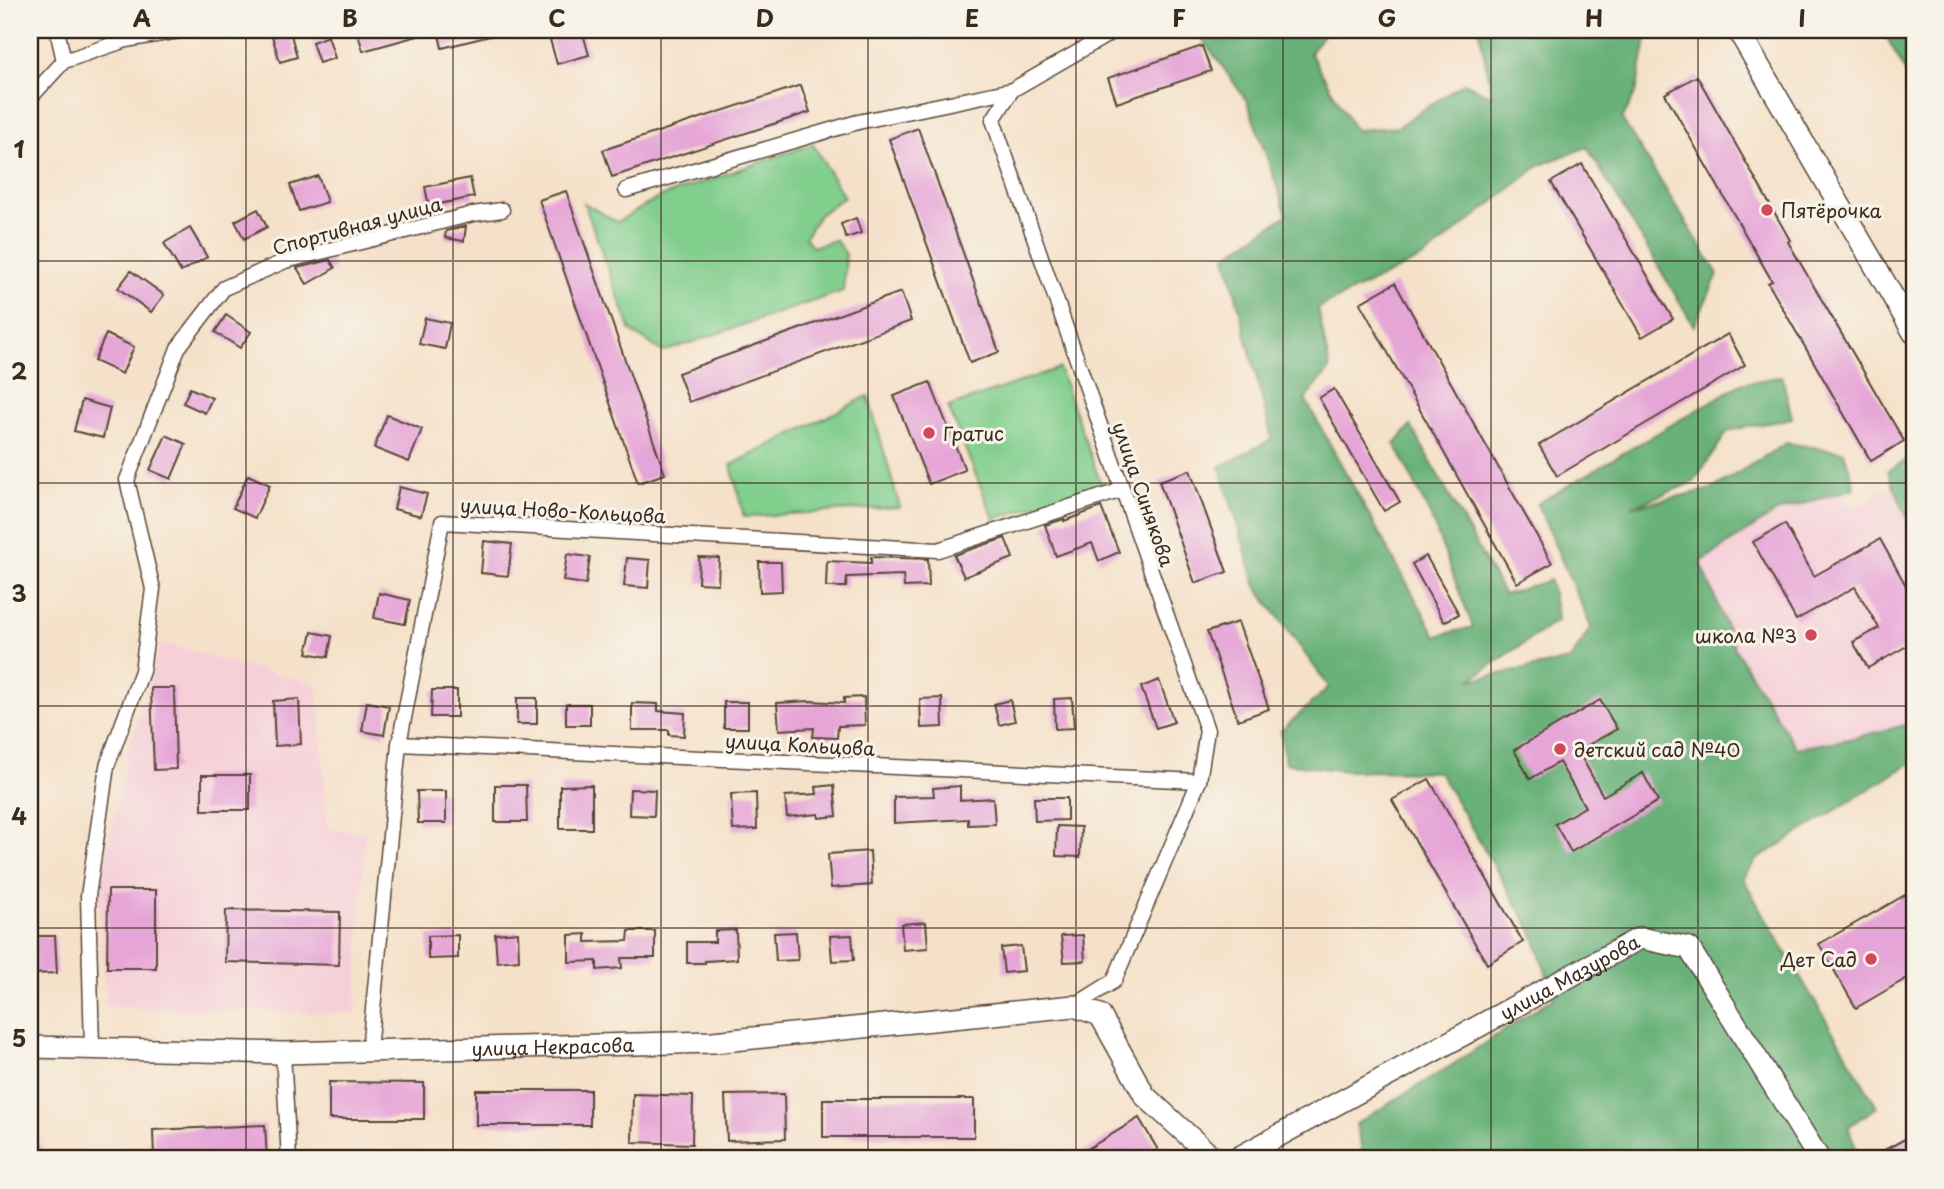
<svg xmlns="http://www.w3.org/2000/svg" width="1944" height="1189" font-family="'Playpen Sans',sans-serif">
<style>
.built{fill:#f6cfd8}
.industrial{fill:#d1bdca}
.green{fill:#81ce8d;stroke:#5e7c56;stroke-width:2}
.forest{fill:#68b178;stroke:#526e4b;stroke-width:2}
.building{fill:#e6a5d7}
.lines{fill:none;stroke-linecap:round;stroke-linejoin:round}
.street-casing{stroke:#574538;stroke-width:17}
.secondary-casing{stroke:#574538;stroke-width:24}
.street{stroke:#fff;stroke-width:14}
.secondary{stroke:#fff;stroke-width:21}
.grid{fill:none;stroke:#3b2a1e;stroke-width:2;stroke-opacity:0.55}
.poi-dot{fill:#d1495b;stroke:#f7f3e8;stroke-width:2.5}
.labels{text-anchor:middle;dominant-baseline:central;stroke-width:6;stroke-linejoin:round;paint-order:stroke}
.poi-label{font-size:19px;fill:#3b2a1e;stroke:#f7f3e8;text-anchor:start}
.street-label{font-size:19px;fill:#3b2a1e;stroke:#f7f3e8}
.neatline{fill:none;stroke:#3b2a1e;stroke-width:2.5}
.grid-label{font-size:23px;text-anchor:middle;font-weight:bold;fill:#3b2a1e}
</style>
<rect width="100%" height="100%" fill="#f7f3e8"/>
<filter id="ink" filterUnits="userSpaceOnUse"><feTurbulence type="fractalNoise" baseFrequency=".0143" numOctaves="2"/><feDisplacementMap in="SourceGraphic" scale="14" xChannelSelector="R" yChannelSelector="G"/><feConvolveMatrix kernelMatrix="1 2 1 2 8 2 1 2 1" color-interpolation-filters="sRGB"/></filter>
<filter id="wash" filterUnits="userSpaceOnUse"><feTurbulence type="fractalNoise" baseFrequency=".00686" numOctaves="4" result="noise"/><feDisplacementMap in="SourceGraphic" scale="28" xChannelSelector="R" yChannelSelector="G"/><feGaussianBlur stdDeviation="1.57" result="paint"/><feColorMatrix in="noise" values="0 0 0 0 0 0 0 0 0 0 0 0 0 0 0 0 0 1.4 0 .05"/><feComposite in="paint" operator="in"/></filter>
<g filter="url(#wash)">
<rect width="100%" height="100%" fill="#f5e1c9"/>
<g class="built">
<path d="M1822 458 1851 510 1914 471V723L1792 791 1659 546Z"/>
<path d="M161 643 318 685 328 830 365 832 356 1014 106 1007 98 892 130 745Z"/>
</g>
<path class="industrial" d="M33 1133 48 1159H30V1135Z"/>
<g class="green">
<path d="M813 144 844 197 819 215 805 237 813 247 835 240 846 254 843 291 663 352 631 331 584 203 617 222 660 197Z"/>
<path d="M1059 368 1101 484 994 519 948 407Z"/>
<path d="M868 396 900 507 744 517 731 465Z"/>
</g>
<g class="forest">
<path d="M1196 30H1326L1310 53 1355 130 1397 127 1464 83 1493 97 1479 30H1648L1636 93 1622 119 1718 274 1694 326 1587 147 1540 165 1424 257 1318 308 1330 369 1305 399 1436 636 1473 627 1430 515 1395 444 1411 426 1504 595 1550 580 1558 620 1470 680 1570 660 1591 627 1537 504 1741 384 1782 376 1792 418 1728 431 1694 482 1631 507 1712 489 1786 443 1844 452 1855 488 1776 512 1701 562 1735 649 1796 748 1845 740 1914 723V761L1756 860 1743 878C1785 956 1834 1030 1877 1107L1848 1127 1860 1159H1364L1356 1124 1452 1065 1554 997 1532 931 1439 772 1346 771 1285 763 1281 731 1329 687 1256 586 1220 467 1272 439 1226 256 1287 215 1247 101Z"/>
<path d="M1883 30H1914V88Z"/>
<path d="M1914 455V535L1888 471Z"/>
</g>
<g id="blocks">
<g class="building">
<path d="M357 30H425V34L363 51Z"/>
<path d="M438 30H494V35L442 48Z"/>
<path d="M571 30H582L589 55 557 64 549 36Z"/>
<path d="M290 31 297 57 280 62 272 36Z"/>
<path d="M328 36 335 58 319 63 312 42Z"/>
<path d="M1202 46 1211 71 1117 103 1108 78Z"/>
<path d="M1697 76 1790 240 1788 242 1904 441 1871 461 1768 283 1772 281 1665 94Z"/>
<path d="M801 85 810 112 612 177 603 150Z"/>
<path d="M918 128 999 352 970 363 889 139Z"/>
<path d="M1582 164 1673 319 1642 337 1551 182Z"/>
<path d="M318 176 327 202 299 211 290 185Z"/>
<path d="M470 178 474 197 429 206 425 187Z"/>
<path d="M566 191 665 474 638 483 539 200Z"/>
<path d="M258 209 267 227 244 239 235 221Z"/>
<path d="M856 218 861 233 846 238 841 224Z"/>
<path d="M466 226 464 241 445 238 446 231Z"/>
<path d="M190 228 207 257 181 272 164 243Z"/>
<path d="M330 260 335 268 307 284 297 268Z"/>
<path d="M131 271 164 295 151 312 118 288Z"/>
<path d="M1395 283 1552 563 1517 583 1360 303Z"/>
<path d="M901 292 911 321 689 402 678 373Z"/>
<path d="M226 315 251 332 240 348 215 332Z"/>
<path d="M425 318 450 323 445 349 419 344Z"/>
<path d="M106 334 134 347 122 374 94 361Z"/>
<path d="M1728 334 1745 365 1557 476 1539 445Z"/>
<path d="M930 382 965 470 929 484 894 396Z"/>
<path d="M190 388 212 398 205 413 183 403Z"/>
<path d="M1334 389 1400 502 1384 511 1319 398Z"/>
<path d="M82 400 110 408 103 438 74 431Z"/>
<path d="M387 415 422 429 409 462 374 448Z"/>
<path d="M166 435 186 444 171 479 150 470Z"/>
<path d="M1190 470 1227 572 1195 583 1159 481Z"/>
<path d="M248 475 270 485 255 518 233 508Z"/>
<path d="M399 487 427 494 421 516 394 509Z"/>
<path d="M1101 507 1119 552 1099 561 1092 543 1056 556 1045 525 1064 519V521Z"/>
<path d="M1785 524 1814 576 1880 539 1914 600V642L1868 668 1853 642 1879 628 1855 587 1796 620 1753 542Z"/>
<path d="M1005 538 1013 558 964 577 954 555Z"/>
<path d="M484 541 512 544 508 576 481 573Z"/>
<path d="M567 554 590 557 586 584 563 581Z"/>
<path d="M1426 556 1459 614 1444 622 1412 564Z"/>
<path d="M699 557 719 558 718 584 698 583Z"/>
<path d="M871 557 928 559 929 586 904 587 903 575 847 577 846 587H826L827 561 871 563Z"/>
<path d="M627 558 650 560 648 588 624 586Z"/>
<path d="M759 562H781L782 591 760 592Z"/>
<path d="M379 593 410 600 405 624 374 618Z"/>
<path d="M1238 622 1269 709 1238 720 1207 632Z"/>
<path d="M312 632 332 636 328 657 307 653Z"/>
<path d="M1159 680 1174 722 1156 728 1141 687Z"/>
<path d="M151 688H174L176 769 154 770Z"/>
<path d="M432 690H457V717H431Z"/>
<path d="M864 697 865 725 838 726 837 738 813 737 814 728 779 730 777 703 810 701 844 703V698Z"/>
<rect x="517" y="698" width="20" height="26"/>
<path d="M942 698 943 727 921 728 920 699Z"/>
<path d="M1072 698 1074 728 1055 729 1054 699Z"/>
<path d="M299 699 301 744 275 746 273 701Z"/>
<path d="M1010 700 1015 721 999 725 994 704Z"/>
<path d="M1600 700 1617 729 1578 751 1603 796 1643 773 1658 801 1571 852 1555 824 1585 807 1559 762 1530 779 1514 750Z"/>
<path d="M367 702 389 706 384 735 362 731Z"/>
<rect x="724" y="702" width="24" height="26"/>
<path d="M632 703 658 704V711L685 713 684 736 669 735V730H632Z"/>
<rect x="566" y="704" width="24" height="21"/>
<rect x="202" y="775" width="48" height="35"/>
<path d="M1429 779 1523 942 1487 964 1392 800Z"/>
<path d="M495 785H526L527 822H495Z"/>
<path d="M592 785V829H560V786Z"/>
<path d="M834 785 837 816 819 818 818 814 787 817 785 796 817 794 816 787Z"/>
<path d="M960 786V800L993 798 995 824 968 825V819L894 823V797L934 796 933 788Z"/>
<path d="M630 789 655 790 654 816 629 815Z"/>
<path d="M417 791H446V823H418Z"/>
<path d="M756 793 757 829 733 830 731 794Z"/>
<path d="M1034 798H1067V820L1035 821Z"/>
<path d="M1057 826 1081 827 1080 857 1056 856Z"/>
<path d="M870 851 872 885 831 888 828 854Z"/>
<path d="M108 890H156V968H107Z"/>
<path d="M1914 890V974L1856 1008 1819 944Z"/>
<path d="M226 910 340 912 339 965 225 962Z"/>
<path d="M926 922 928 948 903 950 901 924Z"/>
<path d="M736 930 737 959 705 961V963H687V942H715V931Z"/>
<path d="M629 931H655V958H621L622 968 597 970V961L569 962V935L586 934V942L628 941Z"/>
<path d="M518 932 519 960 497 962 495 934Z"/>
<path d="M796 932 798 960 776 961 774 933Z"/>
<path d="M458 935V958L428 959V936Z"/>
<path d="M852 935 854 960 832 961 830 936Z"/>
<path d="M1083 935 1085 961 1064 962 1061 936Z"/>
<path d="M30 936H55L57 973 30 974Z"/>
<path d="M1021 946 1024 971 1004 973 1001 948Z"/>
<path d="M329 1082 424 1083V1119H329Z"/>
<rect x="476" y="1090" width="114" height="35"/>
<path d="M633 1094 693 1096 692 1144 632 1142Z"/>
<path d="M784 1094 785 1139 727 1141 725 1095Z"/>
<rect x="823" y="1099" width="151" height="38"/>
<path d="M1139 1118 1158 1150 1143 1159H1071Z"/>
<path d="M265 1125 267 1159H154L153 1130Z"/>
<path d="M1914 1134V1159H1868Z"/>
</g>
</g>
</g>
<g filter="url(#ink)">
<use href="#blocks" fill-opacity="0" stroke="#574538" stroke-width="2"/>
<g class="lines">
<g class="street-casing">
<g id="street">
<path d="M57 30 64 61"/>
<path d="M30 98 64 61 126 40 184 30"/>
<path d="M626 190 858 122 1012 90"/>
<path d="M399 744 1199 781"/>
<path d="M1074 1006 1114 981 1199 781 1207 730 993 120 1012 90 1116 30"/>
<path d="M92 1048 88 896 107 766 142 671 153 589 127 480 178 348 224 288 285 261 473 214 502 210"/>
<path d="M369 1050 399 744 442 522 938 550 1122 490"/>
<path d="M283 1053 289 1159"/>
</g>
</g>
<g class="secondary-casing">
<g id="secondary">
<path d="M1738 30 1914 333"/>
<path id="s1" d="M30 1047 283 1053 713 1042 1074 1006 1100 1015 1145 1096 1214 1159"/>
<path id="s2" d="M1236 1159 1640 938 1689 948 1819 1159"/>
</g>
</g>
<use href="#street" class="street"/>
<use href="#secondary" class="secondary"/>
</g>
</g>
<path class="grid" d="M246 30V1159M453 30V1159M661 30V1159M868 30V1159M1076 30V1159M1283 30V1159M1491 30V1159M1698 30V1159M30 261H1914M30 483H1914M30 706H1914M30 928H1914"/>
<g class="poi-dot">
<circle cx="1767" cy="210" r="7"/>
<circle cx="929" cy="433" r="7"/>
<circle cx="1811" cy="635" r="7"/>
<circle cx="1560" cy="749" r="7"/>
<circle cx="1871" cy="959" r="7"/>
</g>
<g class="labels">
<g class="poi-label">
<text x="1781" y="210">Пятёрочка</text>
<text x="943" y="433">Гратис</text>
<text x="1797" y="635" text-anchor="end">школа №3</text>
<text x="1574" y="749">детский сад №40</text>
<text x="1857" y="959" text-anchor="end">Дет Сад</text>
</g>
<g class="street-label">
<text transform="translate(357 225) rotate(-15)">Спортивная улица</text>
<text transform="translate(1144 494) rotate(71)">улица Синякова</text>
<text transform="translate(563 510) rotate(3)">улица Ново-Кольцова</text>
<text transform="translate(800 744) rotate(3)">улица Кольцова</text>
<text stroke="none"><textPath href="#s2" startOffset="380">улица Мазурова</textPath></text>
<text stroke="none"><textPath href="#s1" startOffset="523">улица Некрасова</textPath></text>
</g>
</g>
<rect width="1944" height="1189" fill="none" stroke="#f7f3e8" stroke-width="77"/>
<rect x="38" y="38" width="1868" height="1112" class="neatline"/>
<g class="grid-label">
<text x="142" y="27">A</text>
<text x="350" y="27">B</text>
<text x="557" y="27">C</text>
<text x="765" y="27">D</text>
<text x="972" y="27">E</text>
<text x="1179" y="27">F</text>
<text x="1387" y="27">G</text>
<text x="1594" y="27">H</text>
<text x="1802" y="27">I</text>
<text x="19" y="158">1</text>
<text x="19" y="380">2</text>
<text x="19" y="602">3</text>
<text x="19" y="825">4</text>
<text x="19" y="1047">5</text>
</g>
</svg>
